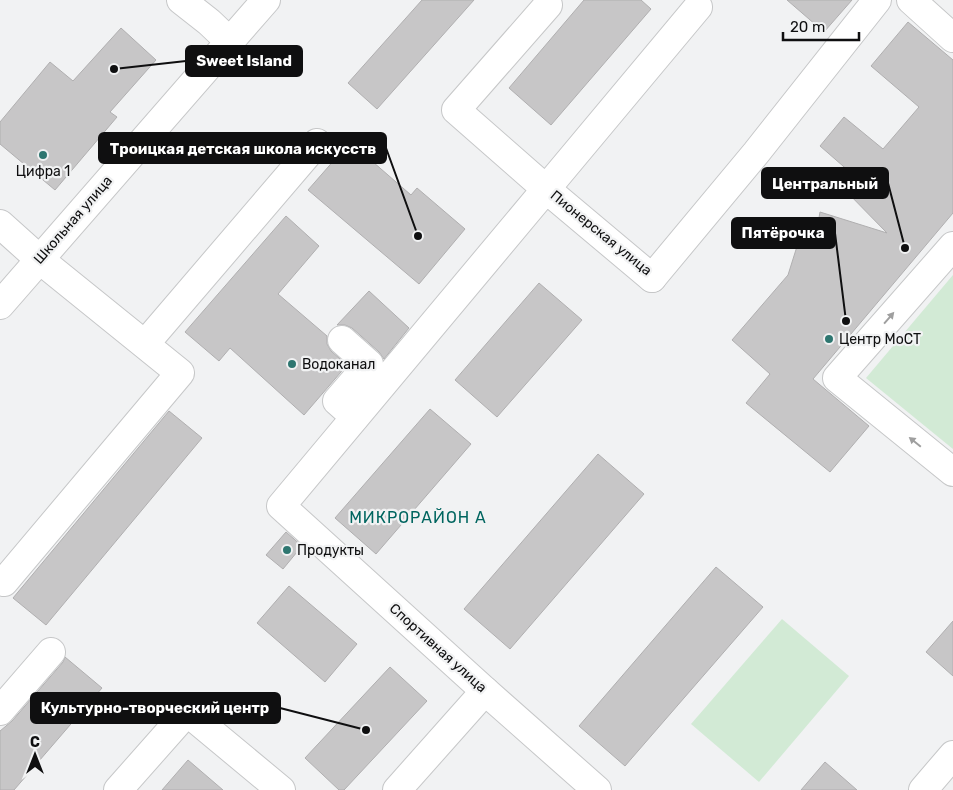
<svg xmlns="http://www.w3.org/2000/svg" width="953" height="790" font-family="Rubik,sans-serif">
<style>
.green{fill:#d2ead5}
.building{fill:#c7c6c7;stroke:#b0afb0}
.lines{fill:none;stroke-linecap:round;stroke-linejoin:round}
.minor-casing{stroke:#c6c7c8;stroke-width:30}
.major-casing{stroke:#c6c7c8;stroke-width:30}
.minor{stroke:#fff;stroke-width:28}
.major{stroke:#fff;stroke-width:28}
.oneway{fill:#9f9f9f}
.poi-dot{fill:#2e7670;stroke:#f1f2f3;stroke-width:2}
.labels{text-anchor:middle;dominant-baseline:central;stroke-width:4.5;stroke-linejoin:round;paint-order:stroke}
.poi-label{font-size:14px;fill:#0f0f10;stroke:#f1f2f3;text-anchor:start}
.street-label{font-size:14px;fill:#0f0f10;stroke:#f1f2f3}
.quarter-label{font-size:16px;letter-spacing:1px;fill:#00655f;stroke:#f1f2f3}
.leader{fill:none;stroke:#0f0f10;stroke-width:2}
.callout-dot{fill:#0f0f10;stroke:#f1f2f3;stroke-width:2}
.callout{fill:#0f0f10;stroke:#0f0f10;stroke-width:2}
.callout-label{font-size:15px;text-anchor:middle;font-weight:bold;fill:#fff}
</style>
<rect width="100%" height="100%" fill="#f1f2f3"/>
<g class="green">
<path d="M953 275V449L866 378Z"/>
<path d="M782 619 849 676 759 782 691 724Z"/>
</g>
<g class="building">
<path d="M422 0H474L377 109 348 83Z"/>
<path d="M584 0H641L651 9 551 125 509 88Z"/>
<path d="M787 0H852L824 32Z"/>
<path d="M908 22 953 60V213L813 379 869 426 830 472 746 403 770 374 732 340 788 275 799 240 814 246 820 212 887 233 842 187 851 173 820 146 844 117 883 149 919 107 871 66Z"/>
<path d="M121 28 156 60 110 112 117 117 55 190 0 144V122L50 62 73 81Z"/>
<path d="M350 142 411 195 417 188 465 229 419 284 308 190Z"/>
<path d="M286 216 319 246 278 294 327 336V344L331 351 347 365 304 415 230 348 219 361 185 332Z"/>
<path d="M539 283 582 320 497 417 455 380Z"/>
<path d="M369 291 409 328 384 359 379 352 352 328 345 325H337Z"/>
<path d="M430 409 471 444 376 554 335 518Z"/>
<path d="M169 411 202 438 46 625 13 598Z"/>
<path d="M598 454 644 494 510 649 464 609Z"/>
<path d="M286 532 302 546 283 569 266 555Z"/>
<path d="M716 567 763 607 625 766 579 726Z"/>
<path d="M289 586 357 644 325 682 257 623Z"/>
<path d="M953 621V676L926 652Z"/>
<path d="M65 657 102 688 14 790H0V731L12 721 63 662Z"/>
<path d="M390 667 427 701 344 790H339L305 758Z"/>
<path d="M188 760 223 790H162Z"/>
<path d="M825 762 857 790H801Z"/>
</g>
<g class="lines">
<g class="minor-casing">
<g id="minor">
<path d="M181 0 209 22 229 41"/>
<path d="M911 0 953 38"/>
<path d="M548 5 456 110 546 189 698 7"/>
<path d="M0 224 39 259 180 373 4 582"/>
<path d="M953 246 837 378 953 472"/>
<path d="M652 278 756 153 877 0"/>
<path d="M0 305 266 0"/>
<path d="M342 340 369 364 337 401 355 417"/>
<path d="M145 344 317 143"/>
<path d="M0 711 51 652"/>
<path d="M118 790 187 712 281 790"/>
<path d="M397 790 485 691"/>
<path d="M597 790 485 691 281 506 546 189 652 278"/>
</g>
</g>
<g class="major-casing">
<path id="major" d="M923 790 953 755"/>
</g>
<use href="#minor" class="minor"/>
<use href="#major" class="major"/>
</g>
<defs><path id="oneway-solid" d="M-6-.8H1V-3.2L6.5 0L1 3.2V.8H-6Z" transform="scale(1.25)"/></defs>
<g class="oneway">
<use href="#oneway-solid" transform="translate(889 318) rotate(-49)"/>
<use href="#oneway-solid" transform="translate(915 442) rotate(-141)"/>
</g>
<g class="poi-dot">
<circle cx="43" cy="155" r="5"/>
<circle cx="829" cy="339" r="5"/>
<circle cx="292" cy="364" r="5"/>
<circle cx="287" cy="550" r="5"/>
</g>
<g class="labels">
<g class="poi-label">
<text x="43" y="171" text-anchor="middle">Цифра 1</text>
<text x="839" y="339">Центр МоСТ</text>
<text x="302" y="364">Водоканал</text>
<text x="297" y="550">Продукты</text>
</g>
<g class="street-label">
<text transform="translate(73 220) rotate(-49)">Школьная улица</text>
<text transform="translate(601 233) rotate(39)">Пионерская улица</text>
<text transform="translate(438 648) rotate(42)">Спортивная улица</text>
</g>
<g class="quarter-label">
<text x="418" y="517">МИКРОРАЙОН А</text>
</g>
</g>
<path class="leader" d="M114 69L186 61M418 236L386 148M905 248L888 183M846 321L835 233M366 730L280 708"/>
<g class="callout-dot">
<circle cx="114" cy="69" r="5"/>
<circle cx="418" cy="236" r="5"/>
<circle cx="905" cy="248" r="5"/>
<circle cx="846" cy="321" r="5"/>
<circle cx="366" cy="730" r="5"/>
</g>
<g class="callout">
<rect x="186" y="46" width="116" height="30" rx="5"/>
<rect x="99" y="133" width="287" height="30" rx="5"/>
<rect x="762" y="168" width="126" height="30" rx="5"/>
<rect x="732" y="218" width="103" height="30" rx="5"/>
<rect x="31" y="693" width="249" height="30" rx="5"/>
</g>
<g class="callout-label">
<text x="244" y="66">Sweet Island</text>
<text x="243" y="154">Троицкая детская школа искусств</text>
<text x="825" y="189">Центральный</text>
<text x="783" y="238">Пятёрочка</text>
<text x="155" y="713">Культурно-творческий центр</text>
</g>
<g transform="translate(35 755)" stroke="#f1f2f3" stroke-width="4" paint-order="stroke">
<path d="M0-4L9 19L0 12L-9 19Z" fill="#0f0f10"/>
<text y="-8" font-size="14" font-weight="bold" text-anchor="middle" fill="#0f0f10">С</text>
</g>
<path d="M783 32v8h76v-8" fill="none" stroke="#0f0f10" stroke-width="2.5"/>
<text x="790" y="32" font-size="15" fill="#0f0f10" stroke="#f1f2f3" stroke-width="4" paint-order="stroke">20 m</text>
</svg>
